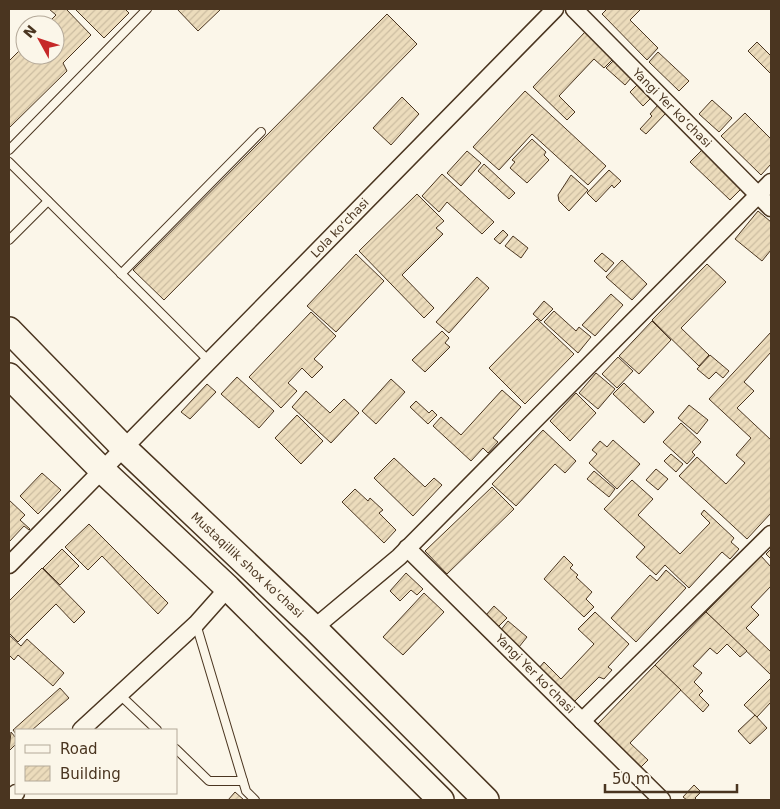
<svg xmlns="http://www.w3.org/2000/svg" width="780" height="809" font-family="'DejaVu Sans',sans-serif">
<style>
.building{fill:url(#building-hatch);stroke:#4a3520}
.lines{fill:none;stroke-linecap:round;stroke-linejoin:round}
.service-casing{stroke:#4a3520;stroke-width:10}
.minor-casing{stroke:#4a3520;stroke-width:19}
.primary-casing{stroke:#4a3520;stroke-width:28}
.service{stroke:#fbf6e9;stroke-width:8}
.minor{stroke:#fbf6e9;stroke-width:16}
.primary{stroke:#fbf6e9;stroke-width:25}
.labels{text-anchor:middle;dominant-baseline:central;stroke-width:4;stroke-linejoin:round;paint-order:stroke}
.street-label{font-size:12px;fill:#4a3520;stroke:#fbf6e9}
</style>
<defs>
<pattern id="building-hatch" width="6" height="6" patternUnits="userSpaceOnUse" patternTransform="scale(1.25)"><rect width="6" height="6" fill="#ecdcbc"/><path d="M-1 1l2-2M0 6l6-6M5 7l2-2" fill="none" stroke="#ccbda1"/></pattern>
</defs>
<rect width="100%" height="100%" fill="#fbf6e9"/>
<g class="building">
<path d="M49 9H66L91 35 63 63 67 71 9 128V61L25 45V55H55V25H46L56 15Z"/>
<path d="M75 9H125L129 13 104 38Z"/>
<path d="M177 9H221L198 31Z"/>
<path d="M607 9H641L630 20 658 48 647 60 602 14Z"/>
<path d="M387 14 417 44 164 300 133 270Z"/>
<path d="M585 32 613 59 604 68 594 59 559 96 575 112 567 120 533 87Z"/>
<path d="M757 42 771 56V74L748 51Z"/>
<path d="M658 52 689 81 679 91 649 62Z"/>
<path d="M613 61 631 78 625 85 606 68Z"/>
<path d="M637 85 650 99 643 106 630 92Z"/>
<path d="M525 91 606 166 588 185 532 134 499 170 473 147Z"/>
<path d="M402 97 419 114 391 145 373 128Z"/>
<path d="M712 100 732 118 719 132 699 114Z"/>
<path d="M658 105 666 113 646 134 640 129 652 116 650 114Z"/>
<path d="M745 113 771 139V164L761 175 721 136Z"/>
<path d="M532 139 546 152 544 155 549 160 527 183 510 168 515 162 512 160Z"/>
<path d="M702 150 742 188 730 200 690 162Z"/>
<path d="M467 151 481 163 461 186 447 173Z"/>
<path d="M484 164 515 193 509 199 478 171Z"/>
<path d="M609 170 621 181 614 188 612 185 596 202 587 193Z"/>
<path d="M442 174 494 222 482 234 447 202 439 212 422 196Z"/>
<path d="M571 175 588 190 569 211 559 201 558 195Z"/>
<path d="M417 194 444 221 436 228 443 234 402 275 434 308 424 318 359 251Z"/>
<path d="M758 211 771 222V250L762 261 735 239Z"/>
<path d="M503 230 508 235 500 244 494 239Z"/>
<path d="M513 236 528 248 521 258 505 246Z"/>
<path d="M602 253 614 263 606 272 594 261Z"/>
<path d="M356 254 384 281 336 332 307 306Z"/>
<path d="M622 260 647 284 632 300 606 277Z"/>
<path d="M707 264 726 282 681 328 709 355 699 366 652 320Z"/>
<path d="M477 277 489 288 449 333 436 322Z"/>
<path d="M611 294 623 305 595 336 582 325Z"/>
<path d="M544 301 553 309 541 321 533 314Z"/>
<path d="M554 311 576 331 579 327 591 337 578 353 544 322Z"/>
<path d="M311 312 336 336 314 359 323 367 312 378 302 368 288 383 297 391 281 408 249 377Z"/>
<path d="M537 319 574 354 525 404 489 368Z"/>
<path d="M652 321 671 340 639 374 619 356Z"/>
<path d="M442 331 449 338 445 343 450 347 425 372 412 360Z"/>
<path d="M771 332V352L744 382 754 391 737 408 771 440V513L747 539 679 476 697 457 726 484 745 463 736 455 751 438 709 399Z"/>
<path d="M710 355 729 371 723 378 716 372 709 379 697 369Z"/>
<path d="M618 357 633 371 617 388 602 374Z"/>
<path d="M596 373 615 389 598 409 579 393Z"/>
<path d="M237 377 274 411 259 428 221 394Z"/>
<path d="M391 379 405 392 376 424 362 411Z"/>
<path d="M624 383 654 412 644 423 613 394Z"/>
<path d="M207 384 216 392 190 419 181 412Z"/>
<path d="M502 390 521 407 493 438 498 442 488 453 483 448 471 461 433 426 441 417 461 435Z"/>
<path d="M306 391 330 413 344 399 359 413 331 443 292 407Z"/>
<path d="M576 393 596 413 570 441 550 421Z"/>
<path d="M416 401 429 413 432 410 437 415 428 424 410 407Z"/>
<path d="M689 405 708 420 697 434 678 418Z"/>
<path d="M297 415 323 441 301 464 275 438Z"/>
<path d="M681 423 701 442 692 452 695 455 687 464 663 442Z"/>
<path d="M543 430 576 461 565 473 555 464 516 506 492 484Z"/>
<path d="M613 440 640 464 617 489 589 463 597 454 592 450 600 441 607 447Z"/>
<path d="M671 454 683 464 676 472 664 461Z"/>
<path d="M394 458 425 487 434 478 442 485 413 516 374 478Z"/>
<path d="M656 469 668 479 658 490 646 480Z"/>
<path d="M594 471 615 489 609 497 587 479Z"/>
<path d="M42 473 61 490 38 514 20 496Z"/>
<path d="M632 480 653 499 638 515 680 554 710 523 701 514 704 510 734 538 731 542 739 549 730 559 722 552 689 588 665 565 656 575 636 557 645 547 604 509Z"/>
<path d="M492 487 514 509 447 574 425 551Z"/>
<path d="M355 489 368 501 370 498 383 510 379 513 396 530 384 543 342 502Z"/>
<path d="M9 500 25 515 20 520 30 529 29 530 24 526 9 542Z"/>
<path d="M89 524 168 603 158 614 102 556 88 570 65 547Z"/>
<path d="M62 549 79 566 60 585 43 568Z"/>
<path d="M771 549V559L766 554Z"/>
<path d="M564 556 573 565 570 568 578 575 576 577 592 592 586 599 594 607 584 617 544 579Z"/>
<path d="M761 556 771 567V586L751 607 759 615 746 628 771 652V675L706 612Z"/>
<path d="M42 568 85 612 74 623 56 604 18 642 9 633V601Z"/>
<path d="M666 570 686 588 636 642 611 618 650 575 657 581Z"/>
<path d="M406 573 423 589 417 595 411 590 400 601 390 591Z"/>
<path d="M424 593 444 612 403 655 383 637Z"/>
<path d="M494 606 507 618 498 627 486 615Z"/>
<path d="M595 612 629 644 608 667 612 670 604 679 599 677 574 702 539 668 544 662 561 679 594 644 578 629Z"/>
<path d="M706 612 747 651 740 657 727 644 717 654 710 648 693 666 702 673 694 682 703 691 699 695 709 705 703 712 655 665Z"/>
<path d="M508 621 527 637 519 647 500 631Z"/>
<path d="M9 635 21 646 27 639 64 673 53 686 18 655 14 660 9 655Z"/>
<path d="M655 665 681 690 630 743 648 760 641 767 597 725Z"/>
<path d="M771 678V702L757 717 744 705Z"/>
<path d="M60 688 69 698 32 730H16V734L13 730Z"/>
<path d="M755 715 767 728 750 744 738 731Z"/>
<path d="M11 732 16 738V744L9 751Z"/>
<path d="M694 785 701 792 695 798 697 800H687L683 797Z"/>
<path d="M235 792 244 800H228Z"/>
</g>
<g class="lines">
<g class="service-casing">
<g id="service">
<path d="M9 150 147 9"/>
<path d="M9 162 209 361"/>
<path d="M9 240 48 201"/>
<path d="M121 274 261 132"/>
<path d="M196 624 243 781 246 791 255 800"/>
<path d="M119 694 157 730"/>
<path d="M176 749 209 781H243"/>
</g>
</g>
<g class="minor-casing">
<g id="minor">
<path d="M574 9 771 208"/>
<path d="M407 548 662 800"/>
<path d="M9 565 555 9"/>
<path d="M314 628 399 557 771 182"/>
<path d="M582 721 771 534"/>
<path d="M81 730 196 624 228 588"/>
<path d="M9 800 16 793"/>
</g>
</g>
<g class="primary-casing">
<g id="primary">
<path d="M9 330 124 448 314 628 486 800"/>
<path d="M9 376 103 471 228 588 441 800"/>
</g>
</g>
<use href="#service" class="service"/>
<use href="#minor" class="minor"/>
<use href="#primary" class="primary"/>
</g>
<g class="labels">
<g class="street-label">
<text transform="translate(672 108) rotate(45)">Yangi Yer koʻchasi</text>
<text transform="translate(340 228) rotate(-46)">Lola koʻchasi</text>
<text transform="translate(247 565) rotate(43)">Mustaqillik shox ko'chasi</text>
<text transform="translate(535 674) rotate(45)">Yangi Yer koʻchasi</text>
</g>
</g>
<rect width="780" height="809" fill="none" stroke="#4a3520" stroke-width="20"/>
<rect x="15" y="729" width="162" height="65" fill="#fbf6e9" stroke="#b4a999"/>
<rect x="25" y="745" width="25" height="8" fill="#fbf6e9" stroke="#b4a999"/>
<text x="60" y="754" font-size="15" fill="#4a3520">Road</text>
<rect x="25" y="766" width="25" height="15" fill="url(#building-hatch)" stroke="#b4a999"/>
<text x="60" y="779" font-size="15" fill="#4a3520">Building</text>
<g transform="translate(40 40) rotate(310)"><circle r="24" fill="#fbf6e9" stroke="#b4a999"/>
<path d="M0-4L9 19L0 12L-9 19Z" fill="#c62828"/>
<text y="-8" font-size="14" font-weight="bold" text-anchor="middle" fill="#4a3520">N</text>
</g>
<path d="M605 784v8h132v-8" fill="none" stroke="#4a3520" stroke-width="2.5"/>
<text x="612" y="784" font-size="15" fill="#4a3520" stroke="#fbf6e9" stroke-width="4" paint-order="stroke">50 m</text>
</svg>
